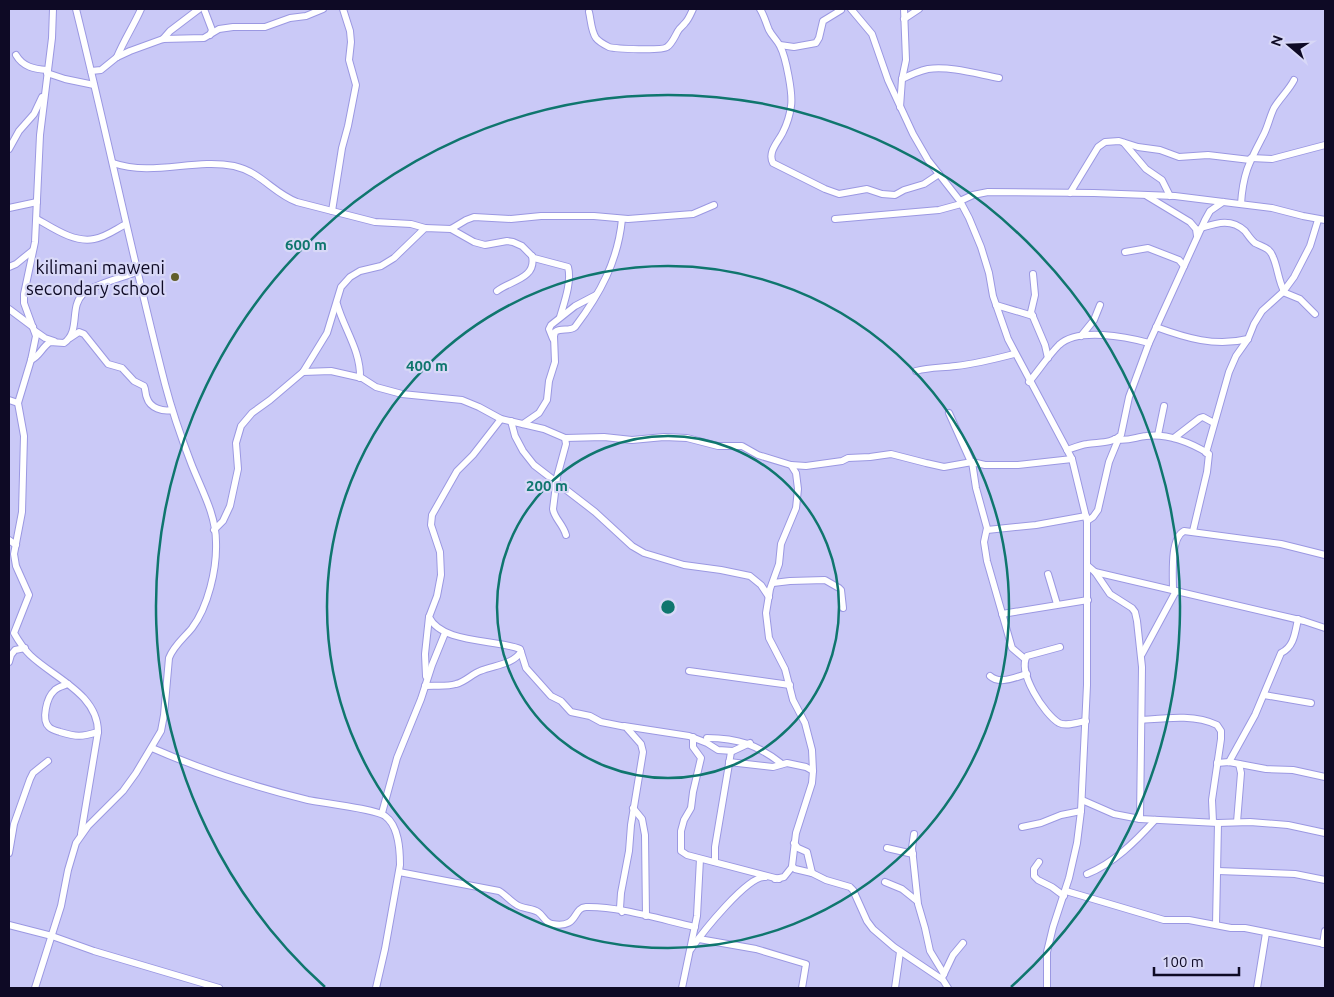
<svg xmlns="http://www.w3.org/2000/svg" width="1334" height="997" font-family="Ubuntu,sans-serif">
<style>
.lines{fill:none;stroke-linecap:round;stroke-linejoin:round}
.minor-casing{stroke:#9b98e2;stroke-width:8}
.minor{stroke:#fff;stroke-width:6}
.ring{fill:none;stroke:#0f766e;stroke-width:2.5}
.poi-dot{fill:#615e2b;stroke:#d8d8f7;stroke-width:2}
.labels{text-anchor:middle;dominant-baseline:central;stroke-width:4.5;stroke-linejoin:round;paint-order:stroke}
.poi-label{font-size:18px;fill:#0e0a25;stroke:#d8d8f7;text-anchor:end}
.centre{fill:#0f766e;stroke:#d8d8f7;stroke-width:2.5}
.ring-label{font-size:15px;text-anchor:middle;font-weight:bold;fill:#0f766e;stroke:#d8d8f7;stroke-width:4.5;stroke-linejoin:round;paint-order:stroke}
</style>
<rect width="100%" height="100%" fill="#cac9f7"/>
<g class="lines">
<g class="minor-casing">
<g id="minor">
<path d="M53 9 52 38 40 135 35 242 24 294V303L36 336 31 360 18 403 24 436 22 512 14 554 16 566 29 595 14 633C18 640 24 649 30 655 54 678 98 694 98 732L81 834"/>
<path d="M204 9 212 30 210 35"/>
<path d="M760 9C764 15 766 23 769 30 772 36 777 40 780 46 786 57 793 94 791 106 790 114 787 124 783 132 779 141 767 152 773 163L825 189 839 194 867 189 882 194 895 195 904 190 924 184 939 174"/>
<path d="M851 9 872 34 888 80 913 134 928 160 960 201 969 218 981 247 989 273 993 296 1008 339 1072 459 1087 521V685L1081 811 1077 843 1069 878 1053 927 1047 952V988"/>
<path d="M589 12C591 20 591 31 596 38 599 42 605 45 609 47 616 49 662 51 667 47 672 44 675 36 678 31 680 27 683 26 685 23 689 19 691 13 693 9"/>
<path d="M904 19 919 9"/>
<path d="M163 39 170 31 199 9"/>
<path d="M780 45 794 47 816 43 819 38 823 21 841 10"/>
<path d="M16 55C23 67 34 69 47 70"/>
<path d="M117 57C124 40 134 25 141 9"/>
<path d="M91 71 101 70 117 57 130 51 163 39 204 38 219 29 233 27H265L290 18 306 16 323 9"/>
<path d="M47 73 65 79 94 85"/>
<path d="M902 79C910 75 919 71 928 69 951 66 977 74 999 78"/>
<path d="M900 107 902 79 906 60 904 9"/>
<path d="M1124 143 1146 169 1162 180 1170 196"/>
<path d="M9 149 19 131 34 114 42 97"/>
<path d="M1251 158 1272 159 1325 145"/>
<path d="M113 163C153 177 194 158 234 166 261 172 273 193 297 202L375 222 411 224 425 228"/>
<path d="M1070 193 1098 147 1105 142 1119 141 1138 147 1160 150 1179 157 1208 155 1250 160"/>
<path d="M1147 196 1190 222 1196 229 1197 236"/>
<path d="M960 201 973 195 988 192 1094 193 1175 196 1272 208 1303 216 1325 220"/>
<path d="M1241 204C1243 172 1250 161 1264 134 1268 126 1270 116 1274 108 1280 98 1289 90 1294 80"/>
<path d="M9 208 37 202"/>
<path d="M332 211 342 148 348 126 356 85 349 60 351 42 350 31 343 9"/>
<path d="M37 219C53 228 74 243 94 239 106 237 116 229 126 224"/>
<path d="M835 219 939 210 961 204"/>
<path d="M1201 228C1217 223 1231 218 1245 231 1248 235 1251 240 1255 243 1263 247 1270 248 1273 257 1278 268 1278 280 1284 291"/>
<path d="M451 229 474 242 485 245 507 241 513 242 522 246 534 258 568 267C572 282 564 303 560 317"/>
<path d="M1125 252 1148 248 1179 260 1184 266"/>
<path d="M9 267 16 264 32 251"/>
<path d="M1033 274 1035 295 1031 312 1045 345 1048 358"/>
<path d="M497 291C509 281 537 279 532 256"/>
<path d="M1283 292 1300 299 1315 314"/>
<path d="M337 304C344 329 361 351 360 378"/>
<path d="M996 305 1033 316"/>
<path d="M9 309 33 327"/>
<path d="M1156 327C1186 338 1215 347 1248 339"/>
<path d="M35 331 45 338 54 341"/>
<path d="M1081 336 1094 320 1100 305"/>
<path d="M70 338 79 332 84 334 108 364 122 368 134 381 144 386C146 390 145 394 147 398 150 408 163 412 172 410"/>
<path d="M553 339 549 329 551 325 575 306 596 295"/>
<path d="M31 360C40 356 42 347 50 342L64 343C81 331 69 307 83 294 92 285 124 277 137 272"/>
<path d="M916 371C930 367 941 368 956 366 975 364 995 359 1014 354"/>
<path d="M303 372 327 333 341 287 350 277 360 271 381 266 394 258 425 228 451 229 466 220 474 217 511 219 541 216H594L628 219 693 214 714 205"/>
<path d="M1029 382C1039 370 1048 356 1059 345 1078 327 1127 337 1149 343"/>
<path d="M9 400 18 403"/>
<path d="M949 413 971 462"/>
<path d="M501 419 473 455 457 471 432 515 431 525 440 552 441 575 437 596 429 617C442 644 496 639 520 649L526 668 551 696 561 701 571 712 590 716 601 722 626 727 641 744 643 752 631 825 629 851 621 893 620 908 622 912"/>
<path d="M511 421 515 436 523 451 534 465 595 512 632 546 644 553 684 565 721 570 750 576 761 585 769 597"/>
<path d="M523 424 539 413 547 400 549 381 555 362 554 336 555 332C561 327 569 332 575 327 600 294 618 261 622 219"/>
<path d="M1158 435 1164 406"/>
<path d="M565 438 566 444 557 477 553 509C554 518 563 524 566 535"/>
<path d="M1174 438 1200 418 1203 417 1214 423"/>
<path d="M1115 439C1126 442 1136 437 1146 436 1167 433 1192 443 1209 454L1207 472 1193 531"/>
<path d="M1067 450C1073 448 1080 445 1087 444 1099 442 1112 444 1121 435L1129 397 1149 343 1205 220 1210 211 1223 202"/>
<path d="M1206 453 1229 372 1236 356 1248 339 1254 324 1262 311 1283 292 1294 277 1310 246 1318 220"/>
<path d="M972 462 976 488 987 528 984 542 987 561 1012 648 1025 659"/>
<path d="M791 465 806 466 842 461 848 458 870 457 891 454 926 463 944 467 972 462 985 465H1018L1072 459"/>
<path d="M1087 521 1093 517 1098 510 1109 462 1118 440"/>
<path d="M214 530 223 521 230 506 238 469 236 443 241 426 252 413 270 400 303 372 331 371 362 378 376 387 402 394 462 400 479 407 501 419 544 429 565 438 604 437 632 440 664 437 687 438 718 446H742L758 455 791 465 796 473 798 489 796 508 781 544 779 564 770 589 766 613 769 638 785 669 793 700 805 723 812 750 813 771 812 783 796 833 792 866 795 869 812 873 826 880 850 887 853 890 867 921 873 929 894 947 943 980 948 988"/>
<path d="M987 530 1036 525 1086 516"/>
<path d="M9 540 16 545"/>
<path d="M1088 566 1095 572 1110 594 1132 608 1135 612 1137 621 1142 667 1140 819"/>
<path d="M1095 572 1304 621 1325 628"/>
<path d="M1048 574 1057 604"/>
<path d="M773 583 790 581 825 580 839 588 841 590 843 608"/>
<path d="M1173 590C1173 575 1170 538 1184 531L1281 544 1325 555"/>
<path d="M1002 614 1088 600"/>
<path d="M1060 647 1027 656C1017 672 1044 714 1059 723 1067 727 1078 722 1086 721"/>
<path d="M1142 654 1176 591"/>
<path d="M9 662 11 655 15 650 25 648"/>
<path d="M689 671 790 685"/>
<path d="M426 676 425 654 429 617"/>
<path d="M990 676C1000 685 1015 677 1027 674"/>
<path d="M68 684C63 686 57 687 54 691 47 697 41 720 49 727 52 730 57 731 60 732 77 737 81 737 98 732"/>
<path d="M425 686C436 685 446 687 456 684 465 682 472 674 480 671 494 665 512 665 521 652"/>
<path d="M1264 695 1311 703"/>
<path d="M1142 720C1166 718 1195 714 1217 725L1221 731V739L1212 800 1213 822"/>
<path d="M624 726 689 736 707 743 718 750 733 751 750 743"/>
<path d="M693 737V747L701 758 693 792 691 808 684 820 681 831V851L687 855 779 879"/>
<path d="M707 738C738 738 758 745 782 764"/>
<path d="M152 748C202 770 255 787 308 800 323 803 376 809 385 816 399 826 400 850 400 865L385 949 376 988"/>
<path d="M729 762 773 767 787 763 806 767 813 771"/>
<path d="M1229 762 1255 715 1281 653C1294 647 1295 633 1298 619"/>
<path d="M1217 763 1229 762 1266 769 1293 770 1325 777"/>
<path d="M1082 800 1114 814 1140 819 1218 823 1250 822 1288 825 1325 833"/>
<path d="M633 808 642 819 645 835 646 916"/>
<path d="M382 813 397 758 421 699 432 665 445 633"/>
<path d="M1237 822 1241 773 1239 764"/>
<path d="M1022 827 1041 823 1061 815 1081 811"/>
<path d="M914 834 912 848 918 904 925 928 930 951 944 974"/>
<path d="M794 843 798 848 807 852 812 873"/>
<path d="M887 848 913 854"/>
<path d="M9 853 14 824 30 779 33 773 48 761"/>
<path d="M715 862V847L731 752"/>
<path d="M1039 862 1034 869V876L1038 880 1052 887 1064 896"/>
<path d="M1218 871 1295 874 1325 880"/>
<path d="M399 872 499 891C506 895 510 901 517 905 523 909 532 908 538 912 544 916 545 923 552 924 579 929 572 908 586 907 618 906 663 920 695 927"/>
<path d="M1087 874C1114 863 1135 842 1155 820"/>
<path d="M775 879 784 877 792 867"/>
<path d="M885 882 902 889 917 901"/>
<path d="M1066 891 1164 920H1189L1231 928H1245L1325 944"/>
<path d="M9 925 52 936 94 951 219 988"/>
<path d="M1216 925 1218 823"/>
<path d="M699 939 756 949 806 964 802 988"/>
<path d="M1323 944 1325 931"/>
<path d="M691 949C702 933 747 876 765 877"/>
<path d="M943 976 953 955 963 943"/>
<path d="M35 988 61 906 68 870 76 843 88 826 123 791 136 773 161 731 164 715 169 658C174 645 184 638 192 628 208 607 217 569 216 542 216 514 201 489 191 463 181 437 172 411 165 384 133 260 107 134 76 9"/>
<path d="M682 988 697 916 700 859"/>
<path d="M895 988 900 952"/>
<path d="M1257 988 1266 933"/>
</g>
</g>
<use href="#minor" class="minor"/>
</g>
<g class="ring">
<circle cx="668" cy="607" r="171"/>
<circle cx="668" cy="607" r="341"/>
<path d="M325 987A512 512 0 1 1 1011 987"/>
</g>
<circle class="poi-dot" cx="175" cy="277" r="5"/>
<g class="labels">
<g class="poi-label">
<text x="165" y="267">kilimani maweni<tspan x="165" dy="21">secondary school</tspan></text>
</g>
</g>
<circle cx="668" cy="607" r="8" class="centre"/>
<g class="ring-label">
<text x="306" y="250">600 m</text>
<text x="427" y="371">400 m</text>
<text x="547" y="491">200 m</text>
</g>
<rect width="1334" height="997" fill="none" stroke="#0e0a25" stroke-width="20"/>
<g transform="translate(1289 45) rotate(289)" stroke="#d8d8f7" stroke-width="4" paint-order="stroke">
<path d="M0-4L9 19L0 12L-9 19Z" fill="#0e0a25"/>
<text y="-8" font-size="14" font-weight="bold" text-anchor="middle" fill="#0e0a25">N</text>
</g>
<path d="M1154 967v8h85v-8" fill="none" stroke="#0e0a25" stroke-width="2.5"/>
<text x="1162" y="967" font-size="15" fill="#0e0a25" stroke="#d8d8f7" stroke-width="4" paint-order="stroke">100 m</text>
</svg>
